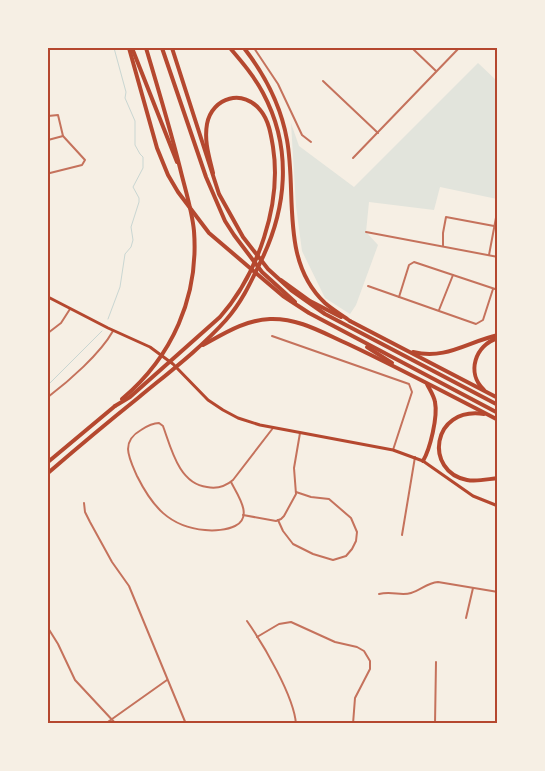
<svg xmlns="http://www.w3.org/2000/svg" width="545" height="771" font-family="Barlow,sans-serif">
<style>
.green{fill:#e2e4dc}
.lines{fill:none;stroke-linecap:round;stroke-linejoin:round}
.stream{stroke:#c9d6d2;stroke-width:1}
.minor{stroke:#c5725c;stroke-width:2}
.secondary{stroke:#b5482f;stroke-width:3}
.primary{stroke:#b5482f;stroke-width:3}
.motorway{stroke:#b5482f;stroke-width:4}
.neatline{fill:none;stroke:#b5482f;stroke-width:2}
</style>
<rect width="100%" height="100%" fill="#f6efe4"/>
<path class="green" d="M478 63 497 81V199L440 187 434 210 369 202 366 232 378 245 356 305 350 314 325 298 302 251 296 206 291 123 299 146 354 187Z"/>
<g class="lines">
<g class="stream">
<path d="M108 319 120 287 125 254 131 247 133 240 131 227 139 202V198L133 187 143 168V157L140 154 135 145V121L125 98 126 92 114 48"/>
<path d="M48 385 102 331"/>
</g>
<g class="minor">
<path d="M254 48 278 84 302 135 311 142"/>
<path d="M412 48 436 71"/>
<path d="M323 81 378 133"/>
<path d="M48 116 58 115 63 136"/>
<path d="M48 140 63 136 85 160 82 165 50 173"/>
<path d="M353 158 459 48"/>
<path d="M366 232 498 257"/>
<path d="M443 246V233L446 217 494 226"/>
<path d="M489 255 498 207"/>
<path d="M368 286 476 324 483 320 493 289"/>
<path d="M399 297 409 265 414 262 498 290"/>
<path d="M439 310 453 275"/>
<path d="M48 333 61 323 70 309"/>
<path d="M272 336 409 384 412 392 393 450"/>
<path d="M48 397C69 381 100 354 113 331"/>
<path d="M231 482C237 494 254 517 235 526 227 530 214 531 205 530 169 527 152 506 137 476 129 458 120 442 141 430 147 426 153 423 159 423L163 426C171 448 179 484 207 487 217 489 226 486 233 480L273 428"/>
<path d="M84 503 85 512 90 522 112 562 129 586 186 724"/>
<path d="M243 515 276 521 281 519 284 516 296 494 294 468 300 433"/>
<path d="M278 520 283 531 293 544 313 554 333 560 346 556 352 549 356 541 357 532 351 518 329 499 311 497 296 492"/>
<path d="M402 535 415 457"/>
<path d="M379 594C392 591 401 596 411 593 421 590 427 583 438 582L498 592"/>
<path d="M466 618 473 588"/>
<path d="M247 621C263 644 294 696 296 724"/>
<path d="M48 628 58 644 75 680 116 724"/>
<path d="M257 637 279 624 291 622 335 642 357 647 364 651 370 661V669L355 698 353 724"/>
<path d="M105 724 167 680"/>
<path d="M435 724 436 662"/>
</g>
<path class="secondary" d="M48 297 108 328 150 347 173 364 208 400 223 410 238 418 260 425 393 450 423 461"/>
<path class="primary" d="M423 461 473 496 498 506"/>
<g class="motorway">
<path d="M129 48 157 148 168 175 178 192 209 233 283 296 309 313 498 413"/>
<path d="M132 48 177 162"/>
<path d="M162 48 206 177 225 221 234 235 262 272 295 302"/>
<path d="M172 48 219 194 243 237 268 269 291 290 325 314 498 405"/>
<path d="M244 48C265 75 281 106 287 140 297 195 280 261 325 303 333 310 342 315 350 321"/>
<path d="M281 280 310 301 341 317"/>
<path d="M350 321 498 398"/>
<path d="M203 345C225 333 245 320 270 319 299 318 323 333 348 344 399 368 448 394 498 420"/>
<path d="M367 347 392 363"/>
<path d="M413 352C446 360 467 342 498 335"/>
<path d="M484 390C466 373 475 345 498 338"/>
<path d="M122 399C172 357 199 297 194 231 192 210 185 189 180 168 170 128 158 88 146 48"/>
<path d="M115 406 130 397 220 317C258 274 282 204 273 147 271 135 269 121 261 111 244 88 212 97 207 124 204 141 209 156 213 173"/>
<path d="M484 414C431 406 424 472 467 480 477 482 488 479 498 478"/>
<path d="M423 461C430 449 438 417 435 402 434 396 430 390 427 384"/>
<path d="M48 462 115 406"/>
<path d="M48 473C77 448 108 422 138 398 168 373 200 349 226 320 241 303 250 284 259 265 287 210 293 149 263 93 254 76 242 62 230 48"/>
</g>
</g>
<rect width="545" height="771" fill="none" stroke="#f6efe4" stroke-width="98"/>
<rect x="49" y="49" width="447" height="673" class="neatline"/>
</svg>
